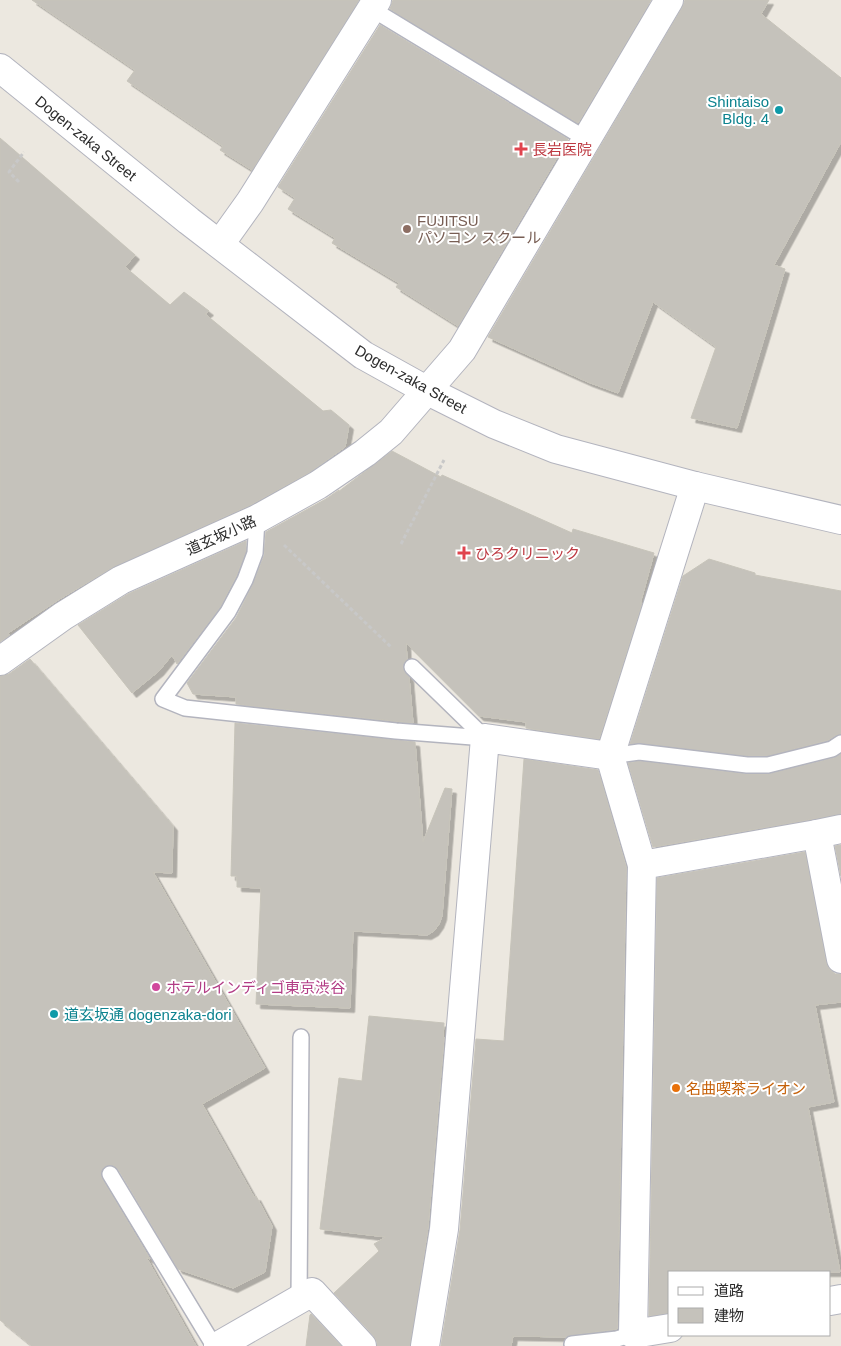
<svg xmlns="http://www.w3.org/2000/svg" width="841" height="1346" font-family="Helvetica,'Noto Sans JP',sans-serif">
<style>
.building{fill:#c5c2bb;stroke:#c7c4ba;filter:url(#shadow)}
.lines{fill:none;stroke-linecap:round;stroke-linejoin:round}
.service-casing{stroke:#b3b4be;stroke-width:18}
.minor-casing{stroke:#b3b4be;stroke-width:30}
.tertiary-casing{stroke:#b3b4be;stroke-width:30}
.path{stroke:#c8c8c8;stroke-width:3;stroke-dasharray:4 2.5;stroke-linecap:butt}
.service{stroke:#fff;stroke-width:15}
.minor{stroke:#fff;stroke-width:28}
.tertiary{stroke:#fff;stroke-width:28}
.culture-dot{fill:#0f9aa8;stroke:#fff;stroke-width:2}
.health-dot{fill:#e0444e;stroke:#fff;stroke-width:2}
.education-dot{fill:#8d6e63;stroke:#fff;stroke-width:2}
.hotel-dot{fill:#d1479c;stroke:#fff;stroke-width:2}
.food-dot{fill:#e8710a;stroke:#fff;stroke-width:2}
.labels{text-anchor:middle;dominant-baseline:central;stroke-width:4;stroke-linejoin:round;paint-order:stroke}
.culture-label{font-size:15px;fill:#0d838f;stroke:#fff;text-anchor:end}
.street-label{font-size:15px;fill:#2c2c2c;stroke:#fff}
.health-label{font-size:15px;fill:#be3a42;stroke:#fff;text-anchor:start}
.education-label{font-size:15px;fill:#785e54;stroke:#fff;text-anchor:start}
.hotel-label{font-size:15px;fill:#b23c85;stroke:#fff;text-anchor:start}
.food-label{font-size:15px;fill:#c56008;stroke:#fff;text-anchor:start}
</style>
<defs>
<filter id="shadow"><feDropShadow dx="4.5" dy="4.5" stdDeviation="0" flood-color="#0004"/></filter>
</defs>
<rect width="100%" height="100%" fill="#ece8e0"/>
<g class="building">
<path d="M32 0H359L252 170 220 150 223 146 127 81 135 70Z"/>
<path d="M393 0H651L578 123 390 9Z"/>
<path d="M685 0H769L761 14 841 78V142L774 265 785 269 737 428 691 418 716 347 653 302 618 393 588 382 488 337 682 8Z"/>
<path d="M380 25 568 139 458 326 396 287 399 283 332 243 335 238 288 209 295 198 278 187Z"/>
<path d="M0 138 135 255 125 267 170 305 184 292 209 311 205 314 323 411 331 410 349 425 345 447 310 472 250 505 113 567 58 600 8 633 10 635 0 642Z"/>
<path d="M392 451 441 477 442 475 572 533 573 529 654 553 640 604 642 603 599 739 526 728V722L479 716 406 643 407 659 403 664V669L409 677 413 723 236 704V697L193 694 187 683 236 618 253 584 264 556 266 532 326 499 339 490 338 492Z"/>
<path d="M246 541V551L236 576 220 607 177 664 172 655 159 671 132 693 78 625 128 594Z"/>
<path d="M709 559 755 573V575L841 591V734L836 735 828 740 767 756H748L640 743 630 744 683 576Z"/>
<path d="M30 659 173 826 172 873 153 872 265 1068 202 1104 254 1197 256 1196 272 1226 265 1272 233 1288 178 1269 118 1169 115 1166 110 1165 106 1166 102 1169 101 1174 102 1179 150 1259 146 1257 196 1346H32L0 1320V676L9 674Z"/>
<path d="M235 723 415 742 423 842 445 788 452 789 442 916 439 924 434 931 427 935 353 931 350 1008 256 1004 261 888 237 887V876H231Z"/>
<path d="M841 754V814L653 847 628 763 639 761 746 774H768L834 758Z"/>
<path d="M524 759 598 770 626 867 617 1329 571 1335 566 1337 513 1336 511 1346H441L460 1230 476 1039 504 1041Z"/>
<path d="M841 845V876L835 846Z"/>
<path d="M805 852 826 962 830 970 835 974H841V1002L815 1005 834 1102 808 1107 840 1272H670V1313L649 1316 657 878Z"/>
<path d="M369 1016 444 1023 443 1037H444L428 1227 410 1346H377V1342L373 1335 334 1293 379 1251 374 1244 386 1237 320 1229 339 1078 362 1081Z"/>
<path d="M311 1314 341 1346H306L310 1315Z"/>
</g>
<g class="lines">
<g class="service-casing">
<g id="service">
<path d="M372 9 586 139"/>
<path d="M257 519 255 553 245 580 228 612 163 699 185 708 396 731 485 738"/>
<path d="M412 667 485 738"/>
<path d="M610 756 639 752 747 765H768L832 749 841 743"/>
<path d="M110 1174 214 1346"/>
<path d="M299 1300 301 1037"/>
<path d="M572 1344 617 1339 633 1334"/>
</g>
</g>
<g class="minor-casing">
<g id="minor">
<path d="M220 244 250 202 377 0"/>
<path d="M0 661 63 616 121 580 257 519 318 485 365 453 391 432 462 350 669 0"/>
<path d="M817 834 841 829"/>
<path d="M642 865 610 756 695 486"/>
<path d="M830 1301 841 1299"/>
<path d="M670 1328 633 1334 642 865 817 834 841 959"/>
<path d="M218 1346 312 1292 362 1346"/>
<path d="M425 1346 444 1229 485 738 610 756"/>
</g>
</g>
<g class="tertiary-casing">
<path id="tertiary" d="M0 68 189 221 363 355 426 390 494 424 556 449 695 486 841 520"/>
</g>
<g class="path">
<path d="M19 182 9 172 24 152"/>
<path d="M401 544 444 460"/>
<path d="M284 545 392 648"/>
</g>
<use href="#service" class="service"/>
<use href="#minor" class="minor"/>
<use href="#tertiary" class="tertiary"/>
</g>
<g class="culture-dot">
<circle cx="779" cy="110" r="5"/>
<circle cx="54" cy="1014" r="5"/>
</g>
<g class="health-dot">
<path d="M518.5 141.5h5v5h5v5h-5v5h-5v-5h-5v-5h5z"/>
<path d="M461.5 545.5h5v5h5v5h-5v5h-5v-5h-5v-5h5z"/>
</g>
<circle class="education-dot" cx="407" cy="229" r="5"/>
<circle class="hotel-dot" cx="156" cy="987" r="5"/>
<circle class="food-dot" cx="676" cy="1088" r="5"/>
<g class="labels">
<g class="culture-label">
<text x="769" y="101">Shintaiso<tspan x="769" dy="17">Bldg. 4</tspan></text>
<text x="64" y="1014" text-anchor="start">道玄坂通 dogenzaka-dori</text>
</g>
<g class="street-label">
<text transform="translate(86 138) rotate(39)">Dogen-zaka Street</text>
<text transform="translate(411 379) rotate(29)">Dogen-zaka Street</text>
<text transform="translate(221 535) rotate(-24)">道玄坂小路</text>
</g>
<g class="health-label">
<text x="532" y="149">長岩医院</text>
<text x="475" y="553">ひろクリニック</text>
</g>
<g class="education-label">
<text x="417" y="220">FUJITSU<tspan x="417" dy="17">パソコン スクール</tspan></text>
</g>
<g class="hotel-label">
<text x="166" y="987">ホテルインディゴ東京渋谷</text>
</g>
<g class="food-label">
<text x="686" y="1088">名曲喫茶ライオン</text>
</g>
</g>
<rect x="668" y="1271" width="162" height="65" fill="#ffffff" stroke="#ababab"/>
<rect x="678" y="1287" width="25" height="8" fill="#ffffff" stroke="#ababab"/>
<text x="714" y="1296" font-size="15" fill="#2c2c2c">道路</text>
<rect x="678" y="1308" width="25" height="15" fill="#c5c2bb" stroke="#ababab"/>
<text x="714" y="1321" font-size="15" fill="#2c2c2c">建物</text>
</svg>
